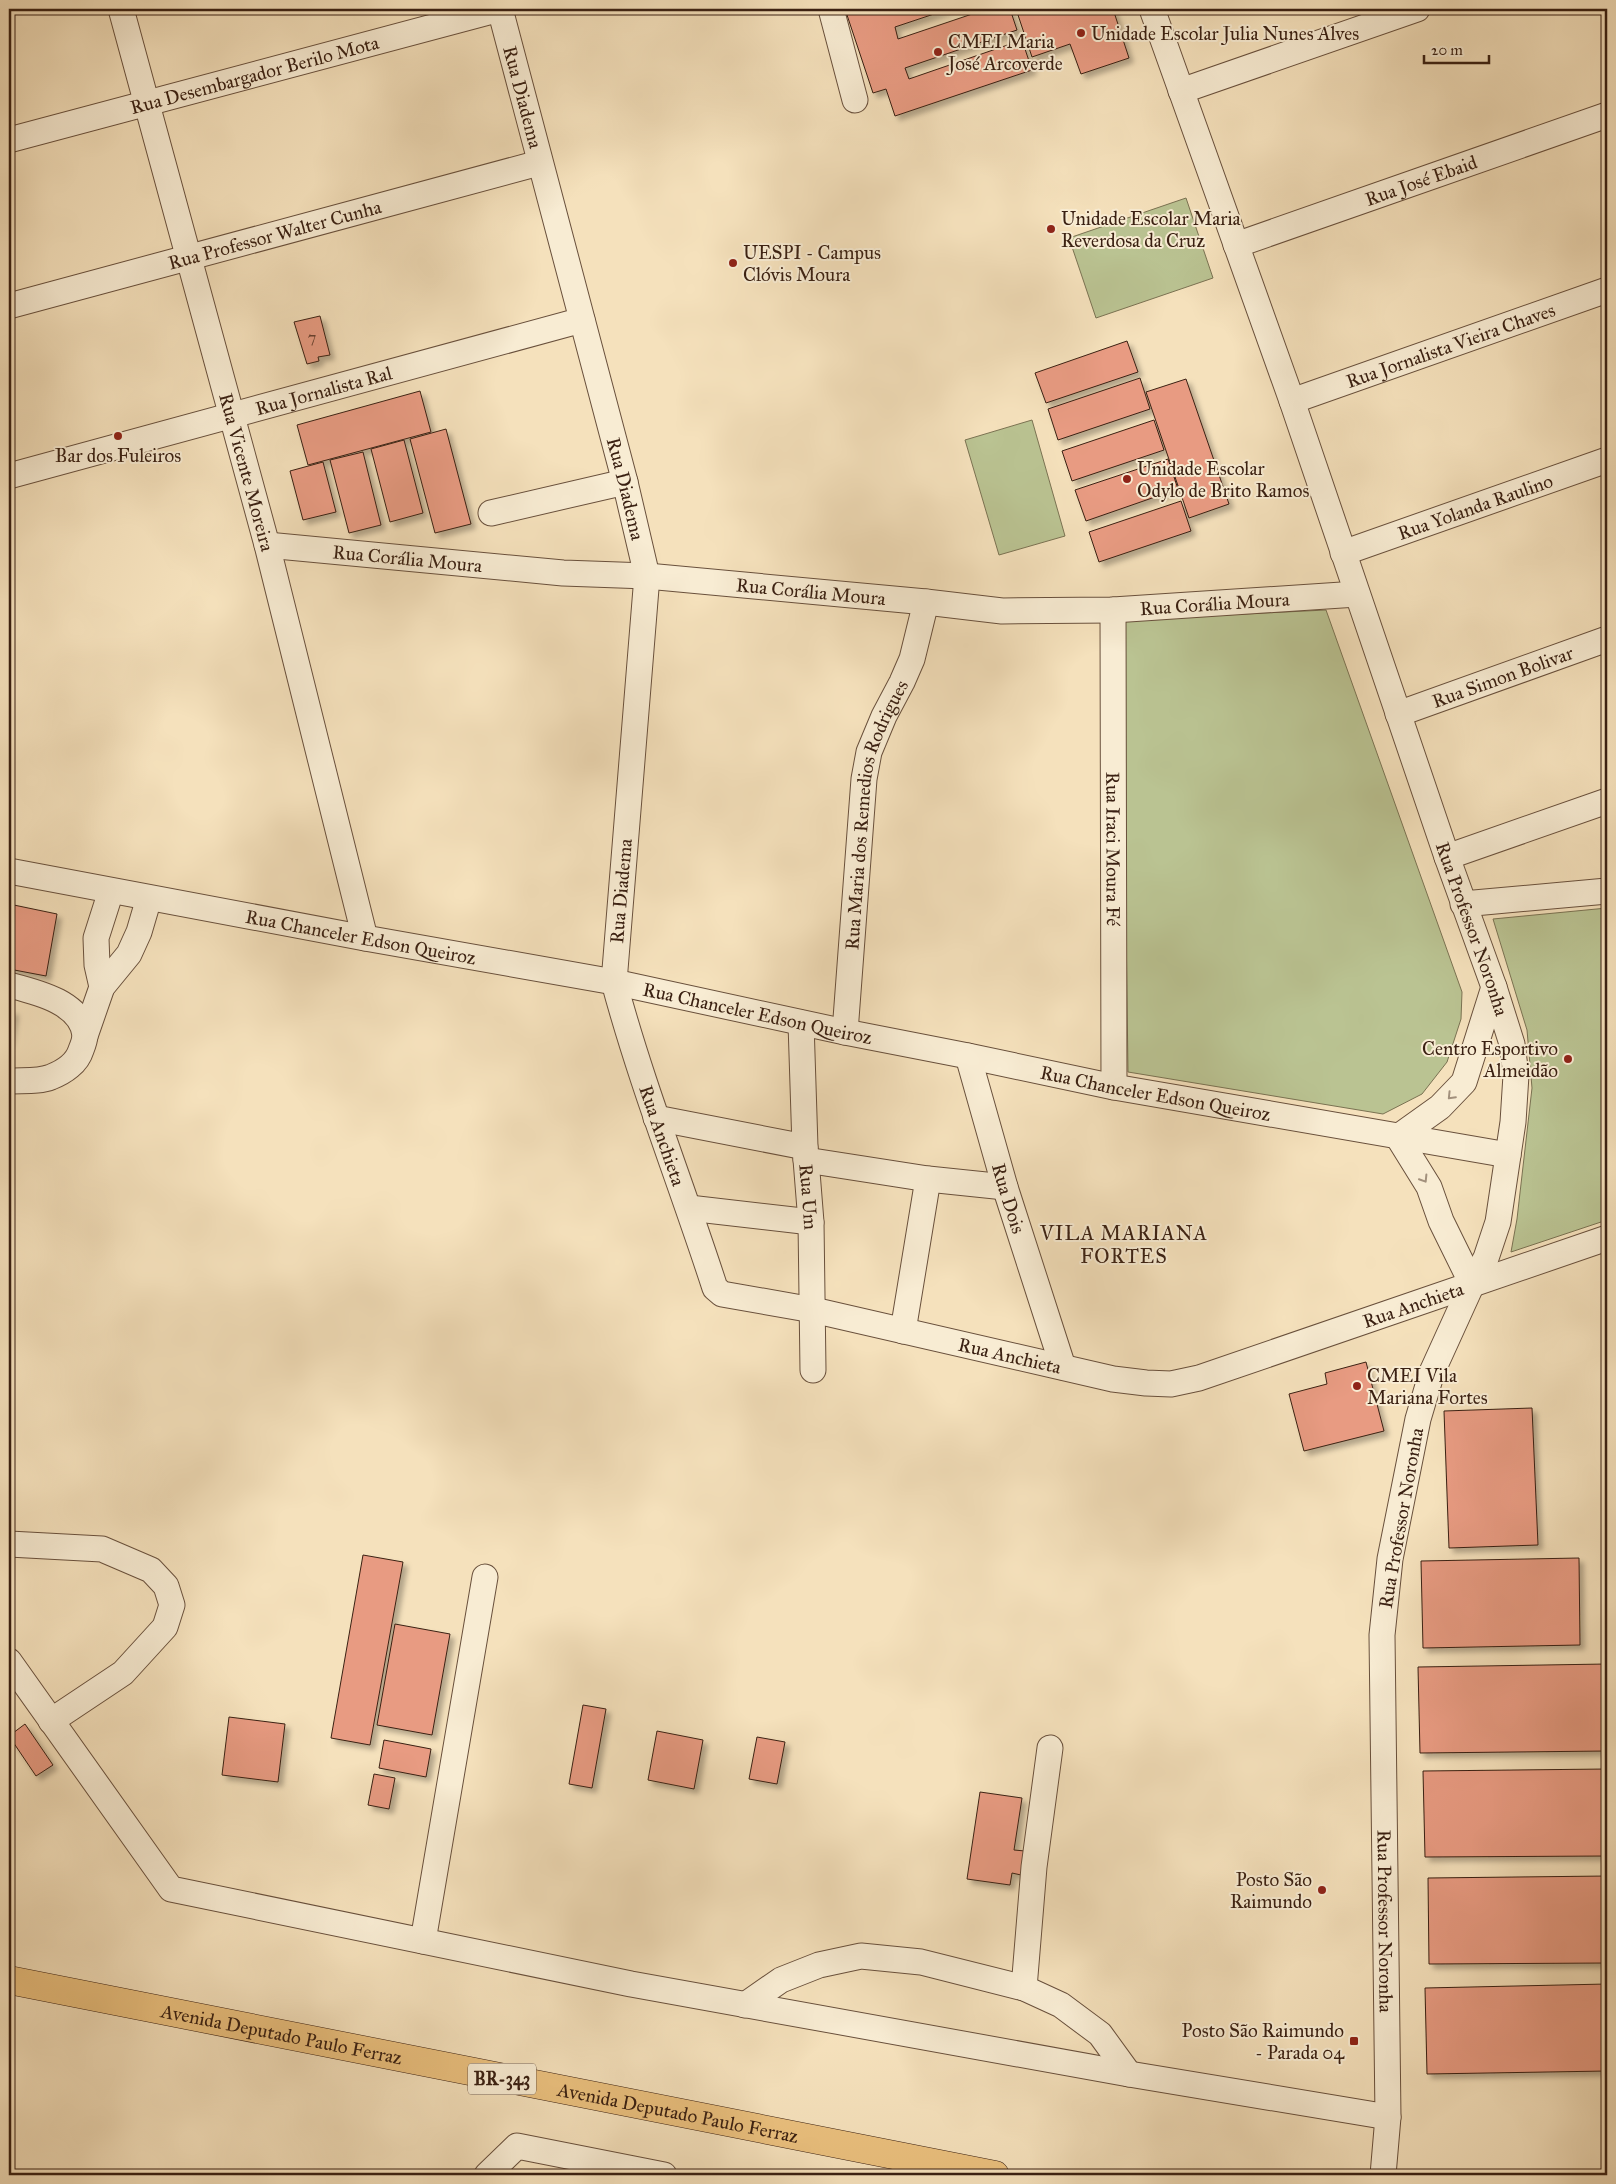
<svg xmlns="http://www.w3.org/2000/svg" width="1616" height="2184" font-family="'IM FELL Great Primer',serif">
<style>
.green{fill:#bac392;stroke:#7a7252}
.building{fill:#e89b82;stroke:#3a2012;filter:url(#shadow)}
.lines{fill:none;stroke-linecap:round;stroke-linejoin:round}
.minor-casing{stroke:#69503c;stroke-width:27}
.highway-casing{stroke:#3a2012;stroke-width:29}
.minor{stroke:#f8ecd3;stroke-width:25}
.highway{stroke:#eac07e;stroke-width:28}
.oneway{stroke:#a2907c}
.poi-dot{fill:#8f2418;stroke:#f8ecd3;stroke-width:2}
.labels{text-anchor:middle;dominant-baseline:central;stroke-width:4;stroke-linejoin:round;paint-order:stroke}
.number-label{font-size:16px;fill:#663f2e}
.shield{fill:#f8ecd3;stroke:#735d4c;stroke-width:1}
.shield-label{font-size:18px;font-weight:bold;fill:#3a2012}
.poi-label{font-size:19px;fill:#3a2012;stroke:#f8ecd3;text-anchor:start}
.street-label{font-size:19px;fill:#3a2012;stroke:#f8ecd3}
.neighbourhood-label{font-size:20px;letter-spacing:1px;fill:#3a2012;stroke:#f8ecd3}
</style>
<defs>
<filter id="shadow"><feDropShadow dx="4.5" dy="4.5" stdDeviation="2.5" flood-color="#0004"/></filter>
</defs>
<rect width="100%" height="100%" fill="#f5e1bc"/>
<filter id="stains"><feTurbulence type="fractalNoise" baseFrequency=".004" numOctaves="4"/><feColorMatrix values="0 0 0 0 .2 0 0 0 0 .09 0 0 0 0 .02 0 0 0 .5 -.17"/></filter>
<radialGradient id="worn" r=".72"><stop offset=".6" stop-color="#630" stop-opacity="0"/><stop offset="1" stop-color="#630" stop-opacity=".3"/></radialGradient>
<g class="green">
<path d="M1186 198 1213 278 1096 318 1069 238Z"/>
<path d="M1032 420 1065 536 999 555 965 440Z"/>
<path d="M1326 610 1462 992 1461 1019 1447 1062 1422 1094 1383 1114 1128 1072 1122 620Z"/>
<path d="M1607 908V1220L1511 1252 1517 1219 1532 1088 1527 1030 1493 919Z"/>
</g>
<g class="building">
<path d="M845 9H949L895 27 898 39 987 9H1010L1017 30 905 68 909 79 1022 40 1032 70 895 116 886 89 873 93Z"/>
<path d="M1016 9H1113L1129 58 1081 74 1070 44 1032 57Z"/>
<path d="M320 316 330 355 318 357 319 361 307 364 294 322Z"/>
<path d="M1127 341 1138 372 1046 403 1035 373Z"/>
<path d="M1140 378 1150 409 1058 440 1048 409Z"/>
<path d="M1186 379 1229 504 1189 518 1146 392Z"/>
<path d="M420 391 431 432 308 465 297 425Z"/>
<path d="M1154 420 1164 450 1072 481 1062 451Z"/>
<path d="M446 429 471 524 435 533 410 439Z"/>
<path d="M404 440 423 513 390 522 371 449Z"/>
<path d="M363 452 381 525 349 533 330 460Z"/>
<path d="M1168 459 1178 489 1086 521 1075 490Z"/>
<path d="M323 462 336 512 303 520 290 471Z"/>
<path d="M1181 501 1191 531 1099 562 1089 532Z"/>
<path d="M9 904 57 914 46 976 9 969Z"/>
<path d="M9 1010 14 1011 9 1043Z"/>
<path d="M1366 1362 1384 1431 1304 1451 1289 1394 1327 1384 1325 1373Z"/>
<path d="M1532 1408 1538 1545 1449 1548 1444 1411Z"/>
<path d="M363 1555 403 1562 370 1745 331 1738Z"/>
<path d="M1579 1558 1580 1645 1423 1648 1421 1561Z"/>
<path d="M395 1624 450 1634 432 1735 377 1725Z"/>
<path d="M1607 1664V1751L1420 1753 1418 1667Z"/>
<path d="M583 1705 606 1709 592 1788 569 1784Z"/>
<path d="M229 1717 285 1724 278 1782 222 1775Z"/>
<path d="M25 1724 53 1765 36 1776 9 1736Z"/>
<path d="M657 1731 703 1740 694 1789 648 1780Z"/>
<path d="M757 1737 785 1742 777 1784 749 1779Z"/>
<path d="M384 1740 431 1749 426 1777 379 1768Z"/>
<path d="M1607 1769V1856L1425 1857 1423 1771Z"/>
<path d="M374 1774 395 1778 389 1809 368 1805Z"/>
<path d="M980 1792 1022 1798 1014 1850 1025 1851 1021 1875 1012 1873 1010 1885 967 1879Z"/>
<path d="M1607 1876V1963L1429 1964 1428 1878Z"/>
<path d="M1607 1984V2071L1427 2074 1425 1988Z"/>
</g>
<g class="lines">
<g class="minor-casing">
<g id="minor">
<path id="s1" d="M121 9 267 545 365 938"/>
<path id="s2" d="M500 9 625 482 647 576 614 982C642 1086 682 1186 715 1288L722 1294 813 1310 1113 1379 1146 1383 1171 1384 1199 1378 1607 1238"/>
<path d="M831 9 855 100"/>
<path id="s3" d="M1152 9 1292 401 1447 857 1494 987 1512 1044 1516 1075 1513 1122 1498 1222 1486 1258 1472 1284 1432 1372 1418 1419 1390 1559 1382 1635 1388 2117 1383 2175"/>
<path d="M1181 91 1417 9"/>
<path id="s4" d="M9 140 500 9"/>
<path id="s5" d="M1236 245 1607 115"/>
<path id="s6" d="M9 306 539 163"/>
<path id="s7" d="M1292 401 1607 290"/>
<path id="s8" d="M9 476 582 320"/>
<path d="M491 513 625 482"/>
<path id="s9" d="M267 545 563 573 647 576 926 602 1002 611 1113 610 1357 594"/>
<path id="s10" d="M1343 553 1607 460"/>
<path id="s11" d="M1113 610 1114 1087"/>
<path id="s12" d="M1398 714 1607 639"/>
<path d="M1447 857 1607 801"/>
<path id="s13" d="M9 871 365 938 614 982 845 1032 968 1056 1114 1087 1508 1155"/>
<path d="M1463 904 1607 891"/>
<path d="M9 985C36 992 81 1002 85 1035 85 1039 83 1045 81 1050 77 1063 64 1072 51 1077 39 1082 22 1080 9 1081"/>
<path d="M102 987 97 965 96 938 111 891"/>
<path id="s14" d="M801 1023 805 1147 811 1222 813 1370"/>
<path id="s15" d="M845 1032 864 779 869 752 884 716 902 682 912 659 926 602"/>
<path d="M85 1036 102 987 129 954 139 932 149 898"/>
<path id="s16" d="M968 1056 1005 1187 1063 1367"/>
<path d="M656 1118 805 1147"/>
<path d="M806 1160 928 1179 1005 1187"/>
<path d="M689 1208 811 1222"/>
<path d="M1472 1284 1441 1221 1429 1187 1398 1137 1440 1107 1464 1082 1494 987"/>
<path d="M903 1331 928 1179"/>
<path d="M9 1544 102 1549 151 1570 166 1586 172 1605 165 1627 123 1673 51 1721"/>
<path d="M9 1661 171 1889 631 1984 1129 2074 1388 2117"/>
<path d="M423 1941 485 1577"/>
<path d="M1024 1988 1034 1867 1050 1748"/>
<path d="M745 2005 781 1980 819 1965 861 1956 921 1962 1024 1988 1061 2005 1100 2034 1129 2074"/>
<path d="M487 2175 517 2146 664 2175"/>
</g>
</g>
<g class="highway-casing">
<g id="highway">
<path id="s17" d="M9 1980 995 2175"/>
</g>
</g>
<use href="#minor" class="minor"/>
<use href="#highway" class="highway"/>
</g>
<defs><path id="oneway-chevron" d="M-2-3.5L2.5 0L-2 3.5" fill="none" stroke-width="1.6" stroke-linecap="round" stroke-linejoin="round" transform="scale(1.25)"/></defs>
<g class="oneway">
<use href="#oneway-chevron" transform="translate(1451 1096) rotate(134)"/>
<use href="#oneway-chevron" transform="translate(1424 1179) rotate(58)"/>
</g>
<g class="poi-dot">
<circle cx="1081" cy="33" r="5"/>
<circle cx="938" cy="52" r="5"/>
<circle cx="1051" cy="229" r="5"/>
<circle cx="733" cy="263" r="5"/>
<circle cx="118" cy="436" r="5"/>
<circle cx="1127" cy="479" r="5"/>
<circle cx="1568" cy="1059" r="5"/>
<circle cx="1357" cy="1386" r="5"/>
<circle cx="1322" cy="1890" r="5"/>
<rect x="1349" y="2036" width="10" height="10" rx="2.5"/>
</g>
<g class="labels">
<g class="number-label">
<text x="312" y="337">7</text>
</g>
<rect class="shield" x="468" y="2063.5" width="68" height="31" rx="4"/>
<g class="shield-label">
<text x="502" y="2079">BR-343</text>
</g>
<g class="poi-label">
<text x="1091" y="33">Unidade Escolar Julia Nunes Alves</text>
<text x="948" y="41">CMEI Maria<tspan x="948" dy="22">José Arcoverde</tspan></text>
<text x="1061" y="218">Unidade Escolar Maria<tspan x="1061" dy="22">Reverdosa da Cruz</tspan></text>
<text x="743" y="252">UESPI - Campus<tspan x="743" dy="22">Clóvis Moura</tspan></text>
<text x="118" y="455" text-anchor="middle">Bar dos Fuleiros</text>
<text x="1137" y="468">Unidade Escolar<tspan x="1137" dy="22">Odylo de Brito Ramos</tspan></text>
<text x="1558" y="1048" text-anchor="end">Centro Esportivo<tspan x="1558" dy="22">Almeidão</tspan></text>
<text x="1367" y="1375">CMEI Vila<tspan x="1367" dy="22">Mariana Fortes</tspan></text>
<text x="1312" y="1879" text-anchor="end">Posto São<tspan x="1312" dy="22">Raimundo</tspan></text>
<text x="1344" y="2030" text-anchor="end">Posto São Raimundo<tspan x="1344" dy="22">- Parada 04</tspan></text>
</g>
<g class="street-label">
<text stroke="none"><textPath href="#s4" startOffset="254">Rua Desembargador Berilo Mota</textPath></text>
<text stroke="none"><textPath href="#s2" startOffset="91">Rua Diadema</textPath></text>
<text stroke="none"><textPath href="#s5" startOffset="196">Rua José Ebaid</textPath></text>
<text stroke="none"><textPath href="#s6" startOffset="275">Rua Professor Walter Cunha</textPath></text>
<text stroke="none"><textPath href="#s7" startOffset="168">Rua Jornalista Vieira Chaves</textPath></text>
<text stroke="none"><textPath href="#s8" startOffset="326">Rua Jornalista Ral</textPath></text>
<text stroke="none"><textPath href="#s1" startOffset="480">Rua Vicente Moreira</textPath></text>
<text stroke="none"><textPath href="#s2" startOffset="496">Rua Diadema</textPath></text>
<text stroke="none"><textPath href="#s10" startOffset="140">Rua Yolanda Raulino</textPath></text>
<text stroke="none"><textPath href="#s9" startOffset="141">Rua Corália Moura</textPath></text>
<text stroke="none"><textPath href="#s9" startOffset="546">Rua Corália Moura</textPath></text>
<text stroke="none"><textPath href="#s9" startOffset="951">Rua Corália Moura</textPath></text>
<text stroke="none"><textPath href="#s12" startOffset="111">Rua Simon Bolivar</textPath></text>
<text stroke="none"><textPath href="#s15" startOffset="221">Rua Maria dos Remedios Rodrigues</textPath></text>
<text stroke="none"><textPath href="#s11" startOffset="239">Rua Iraci Moura Fé</textPath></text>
<text transform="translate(621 891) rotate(-85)">Rua Diadema</text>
<text stroke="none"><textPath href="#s3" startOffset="974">Rua Professor Noronha</textPath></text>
<text stroke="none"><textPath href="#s13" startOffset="358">Rua Chanceler Edson Queiroz</textPath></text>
<text stroke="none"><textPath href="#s13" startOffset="762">Rua Chanceler Edson Queiroz</textPath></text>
<text stroke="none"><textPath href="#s13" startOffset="1168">Rua Chanceler Edson Queiroz</textPath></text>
<text stroke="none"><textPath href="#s2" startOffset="1154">Rua Anchieta</textPath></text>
<text stroke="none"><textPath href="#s14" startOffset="174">Rua Um</textPath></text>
<text stroke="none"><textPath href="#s16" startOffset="148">Rua Dois</textPath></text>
<text stroke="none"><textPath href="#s2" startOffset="2038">Rua Anchieta</textPath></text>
<text stroke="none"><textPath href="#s2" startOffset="1619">Rua Anchieta</textPath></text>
<text transform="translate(1401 1518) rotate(-80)">Rua Professor Noronha</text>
<text stroke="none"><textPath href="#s3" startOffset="1994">Rua Professor Noronha</textPath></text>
<text stroke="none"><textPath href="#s17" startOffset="278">Avenida Deputado Paulo Ferraz</textPath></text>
<text stroke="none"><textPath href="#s17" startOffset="682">Avenida Deputado Paulo Ferraz</textPath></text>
</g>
<g class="neighbourhood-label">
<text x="1124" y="1233">VILA MARIANA<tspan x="1124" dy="23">FORTES</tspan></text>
</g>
</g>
<rect width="1616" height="2184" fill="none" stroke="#f5e1bc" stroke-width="30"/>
<rect x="10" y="10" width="1596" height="2164" fill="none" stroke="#3a2012" stroke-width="2.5"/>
<rect x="15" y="15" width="1586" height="2154" fill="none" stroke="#3a2012"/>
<path d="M1424 55v8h65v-8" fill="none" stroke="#3a2012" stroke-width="2.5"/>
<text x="1431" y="55" font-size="15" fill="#3a2012" stroke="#f8ecd3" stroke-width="4" paint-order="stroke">20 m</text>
<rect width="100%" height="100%" filter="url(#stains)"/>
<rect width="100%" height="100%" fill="url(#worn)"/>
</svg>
